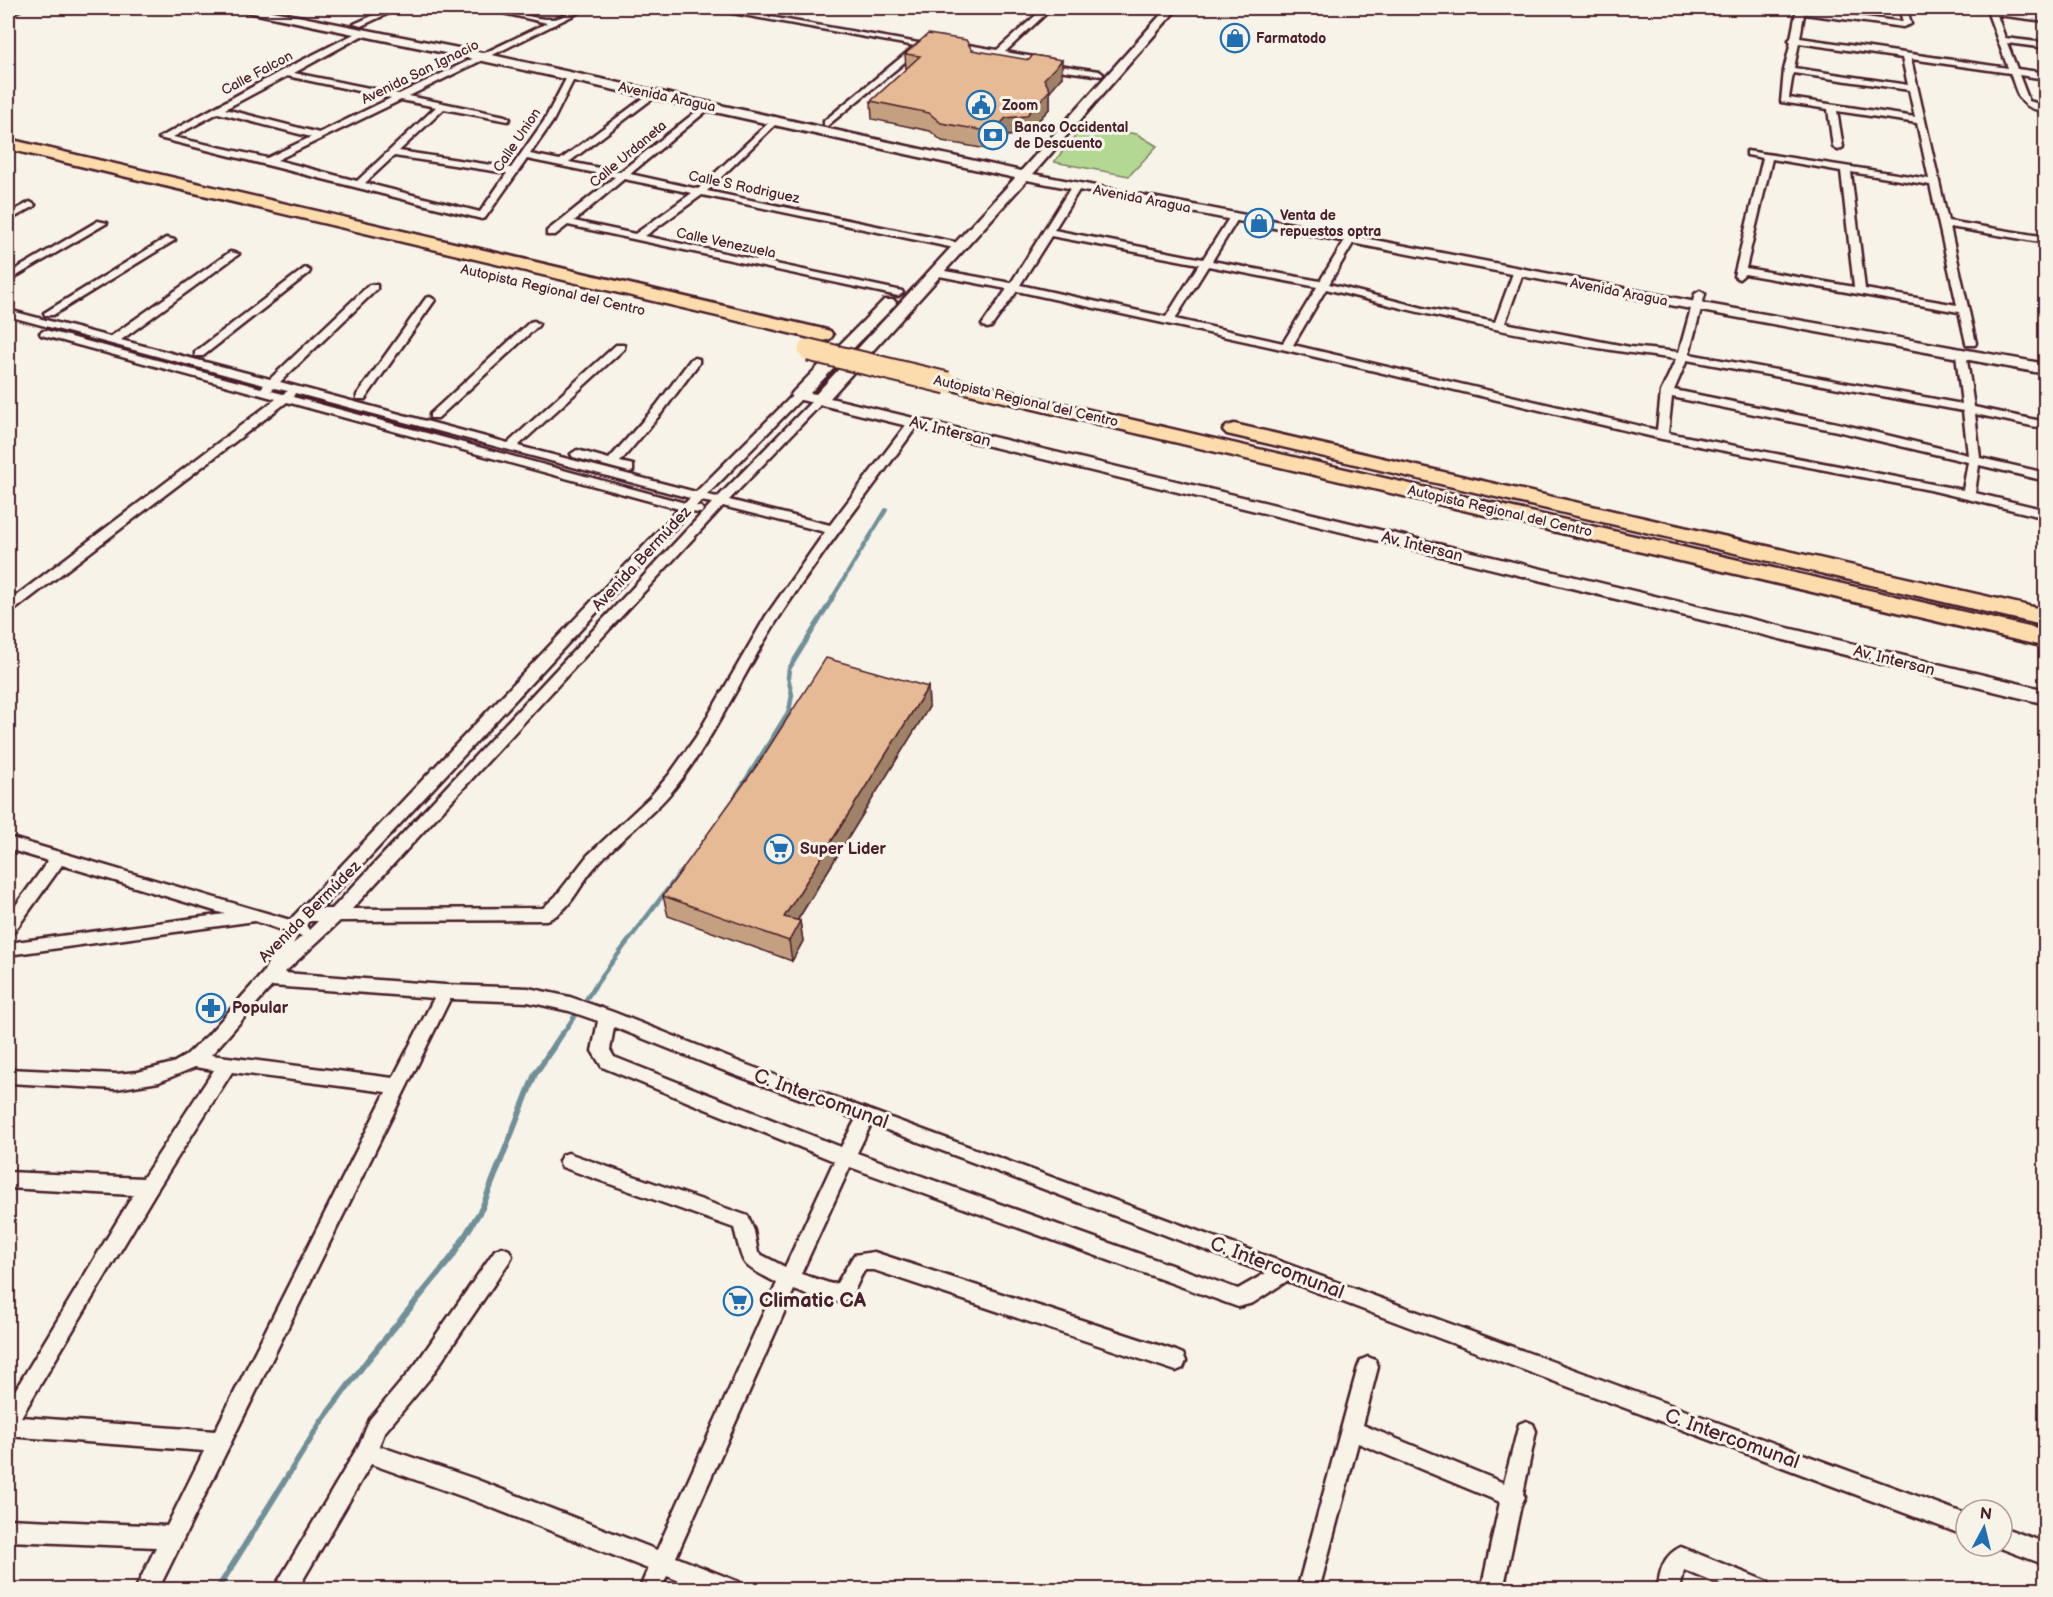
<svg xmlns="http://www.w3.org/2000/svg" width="2053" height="1597" font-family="'Balsamiq Sans',sans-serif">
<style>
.green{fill:#b3d893;stroke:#7e7c5f;stroke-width:1.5}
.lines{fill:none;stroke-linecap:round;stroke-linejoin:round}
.stream-far2{stroke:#709099;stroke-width:4}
.stream-far1{stroke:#709099;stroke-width:4.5}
.stream{stroke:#709099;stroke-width:6}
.street-casing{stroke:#4a1f2b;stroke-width:5}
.secondary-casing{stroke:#4a1f2b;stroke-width:5}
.highway-casing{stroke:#4a1f2b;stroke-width:5}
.street{fill:#f7f3e8;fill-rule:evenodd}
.secondary{fill:#f7f3e8;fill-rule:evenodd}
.highway{fill:#fcdcac;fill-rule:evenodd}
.highway-bridge-casing{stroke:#4a1f2b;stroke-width:25;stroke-linecap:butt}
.highway-bridge{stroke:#fcdcac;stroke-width:21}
.wall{fill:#c5a080;stroke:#4a1f2b;stroke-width:1.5}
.shaded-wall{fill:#a08268;stroke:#4a1f2b;stroke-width:1.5}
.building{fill:#e5ba95;stroke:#4a1f2b;stroke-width:1.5}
.labels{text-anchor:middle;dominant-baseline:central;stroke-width:6;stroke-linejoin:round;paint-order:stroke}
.far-poi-label{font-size:14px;font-weight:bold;fill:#4a1f2b;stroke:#f7f3e8;text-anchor:start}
.far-street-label{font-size:14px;fill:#4a1f2b;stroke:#f7f3e8}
.street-label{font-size:16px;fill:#4a1f2b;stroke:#f7f3e8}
.poi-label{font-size:16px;font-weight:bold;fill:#4a1f2b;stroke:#f7f3e8;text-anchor:start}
.near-street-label{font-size:20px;fill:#4a1f2b;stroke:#f7f3e8}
.near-poi-label{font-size:20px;font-weight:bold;fill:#4a1f2b;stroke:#f7f3e8;text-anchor:start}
</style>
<rect width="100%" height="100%" fill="#f7f3e8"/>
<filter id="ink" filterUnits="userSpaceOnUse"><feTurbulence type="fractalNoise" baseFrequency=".0167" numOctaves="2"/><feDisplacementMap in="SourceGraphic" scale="12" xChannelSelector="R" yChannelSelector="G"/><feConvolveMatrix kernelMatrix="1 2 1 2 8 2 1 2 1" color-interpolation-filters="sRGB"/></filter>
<g filter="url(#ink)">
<path class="green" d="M1083 126 1137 134 1157 146 1129 176 1054 162Z"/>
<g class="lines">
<path class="stream-far2" d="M831 600 886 510"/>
<g class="stream-far1">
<path d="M737 794 789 711 792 695 788 677 789 669 832 599"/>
<path d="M561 1036 604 973 679 874"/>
</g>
<path class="stream" d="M217 1590 321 1422 366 1362 452 1257 482 1208 535 1074 562 1034"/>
<g class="street-casing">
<g id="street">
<path d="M390 8H400L361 26 354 24Z"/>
<path d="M481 8C505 5 528 20 552 19 565 19 574 6 588 8L409 96 505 116 510 119 508 121 444 109 399 151 511 168 544 121 567 77 571 74 575 77 553 121 530 154 560 160 653 91 657 94 656 96 569 162 620 172 707 103 710 104V108L630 174 698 189 775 117 778 118V122L707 191 959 243 964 246 959 249 702 195 645 236 902 291 903 293 898 296 568 225 555 235H547V231L615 177 527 159 485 218 482 219 159 138 281 71 360 31 367 33 294 73 399 94 547 23ZM287 76 391 98 319 133 225 109ZM401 100 436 107 357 181 277 160ZM218 113 311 137 267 158 173 137ZM394 156 507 173 480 212 365 183ZM624 179 692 193 635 234 574 221Z"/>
<path d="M705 8H720L941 47 937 50 923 47 827 126 824 125V121L915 46Z"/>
<path d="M1044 8H1052L1005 52 1052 60V64L1099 71 1103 74 1102 76 1043 68 1039 65 1040 63 1001 56 995 60 991 57 993 55 947 45 951 42 997 50Z"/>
<path d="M1797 8 1903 22 1899 8H1907L1911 24 1903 27 1804 14 1800 38 2008 68 1986 8 2046 16V21L1997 15 2005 38 2046 43V48L2007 43 2017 69 2046 73V79L2019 75 2029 101 2046 106V112C2018 107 2019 97 2010 73L1911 59 1948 221 2046 237V243L1950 227 1976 343 1975 345H1967L1966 343 1959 312 1745 274 1739 279 1734 276 1763 158 1747 155V151L1929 179 1917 123 1837 111 1843 147 1838 150 1833 147 1828 109 1781 102 1784 70 1791 42 1789 40 1791 38ZM1799 43 1902 58 1908 85 1794 68ZM1793 73 1909 90 1915 117 1789 98ZM1772 159 1841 171 1854 287 1746 268ZM1851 172 1930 185 1957 305 1865 289Z"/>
<path d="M1076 184 1081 187 1054 230 1203 259 1231 215 1234 214 1239 217 1212 261 1320 281 1345 240 1350 237 1355 240 1329 284 1427 309 1495 322 1513 273 1518 270 1523 273 1505 323 1630 347 1679 352 1695 294 1700 291 1705 294 1689 354 1962 404 1956 355 1962 352 1966 353 1974 407 2046 422V429L1975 414 1980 458 2046 473V481L1979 465 1975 493 2046 510V518L1930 490 1662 439 1286 350 1017 291 991 327 987 328 982 325 1007 289 934 275 929 272 934 269 1011 283 1071 187ZM1051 236 1199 264 1166 317 1020 285ZM1208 266 1317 287 1283 343 1175 319ZM1326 289C1441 319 1558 345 1676 359L1661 392 1657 430 1293 345ZM1687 360 1963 411 1968 455 1837 423 1674 390ZM1672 397 1837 431 1968 462 1963 490 1668 433Z"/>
<path d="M30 202 35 205 33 207 8 221V214Z"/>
<path d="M98 221 107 223 8 281V274Z"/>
<path d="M166 238 175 240 53 315H45L44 313Z"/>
<path d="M230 252 239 254 121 340 270 379 369 285H377V289L280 382 508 443 616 345H624V349L518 446 696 492 795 393H803V397L707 495 718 497 815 398H823V402L729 500 830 525 909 421H917L919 423C872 490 820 553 776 622 743 674 718 731 680 781 656 814 621 837 594 868 579 885 570 913 546 920L340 921 284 973 445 985 528 988 570 997 613 1012 747 1065 1966 1514V1536L1287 1281 1253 1303 1238 1307 850 1167 801 1274 832 1284 837 1283 854 1255 874 1252 1176 1351 1183 1354 1186 1361 1183 1368 1176 1371 874 1270H865C859 1277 857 1289 850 1296 837 1310 809 1295 794 1290L676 1557 739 1582 742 1590H702L667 1576 661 1590H639L648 1569 475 1501 371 1464 297 1590H273L359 1445 370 1419 416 1364 495 1250 502 1247 509 1250 512 1256 509 1262 430 1378 384 1433 379 1446 475 1479 657 1550 777 1283C739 1262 745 1270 734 1228L562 1167 559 1161 562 1155 568 1153 748 1216 754 1231 758 1253 785 1267 834 1161 602 1067 592 1051 598 1021 569 1011 528 1002 450 999 158 1590H135L156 1547 8 1541V1519L167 1526 204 1451 8 1436V1402L133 1195 8 1188V1172L143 1178 214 1070 195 1067 159 1082 116 1089 8 1083V1069L116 1074 138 1072 173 1063 185 1056 208 1035 263 973 284 931 255 921 8 955V943L225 914 62 865 14 932 8 934V916L48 861 8 849V837L290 920 679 509 287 402 13 611 8 612V602L276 399 41 335 40 333 45 330 261 388 264 385 8 316V310L110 337ZM274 388 288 391 283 394 271 391ZM295 393 690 498 685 503 293 397ZM701 501 712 503 332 909H321L690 512 701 513 703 510 701 507 696 506ZM723 506 825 532 766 616 696 737 669 775 650 797 588 855 556 896 543 908 352 909ZM309 921H318L309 930 306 925ZM298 935 302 936 293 944ZM272 986 434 998 393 1078 211 1055ZM614 1027 735 1075 856 1119 841 1147 614 1057 610 1050ZM232 1072 386 1092 215 1431 21 1417 155 1193ZM871 1124 1266 1273 1238 1289 857 1153Z"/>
<path d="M305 268 310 271 309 273 203 356H195V352Z"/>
<path d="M430 297 435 300 365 399H357V395L426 298Z"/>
<path d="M534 321 539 324 538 326 438 418H430V414L530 322Z"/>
<path d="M695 358 699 359V363L664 410 620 462 633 465V471L629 472 573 457 571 454 577 450 609 459 656 406 691 359Z"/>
<path d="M1368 1357 1375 1360 1378 1367 1363 1425 1504 1483 1519 1424 1526 1421 1533 1424 1536 1431 1523 1494 1525 1497 1521 1505 1503 1590H1481L1500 1502 1358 1443 1319 1590H1297L1358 1367 1361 1360Z"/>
<path d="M2002 1527 2046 1543V1565L1995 1546H2002Z"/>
<path d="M1681 1547 1768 1582 1771 1590H1732L1684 1570 1680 1590H1658C1659 1572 1663 1555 1681 1547Z"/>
</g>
</g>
<g class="secondary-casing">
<path id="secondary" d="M237 8H257L483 53 1021 171 1167 8H1178L1033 174 1696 302 2046 364V374L1696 310 1027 180 830 398 2046 690V704L793 398 791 395 793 392 884 300H894L896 303 894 306 810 393 816 394 1015 178 483 61 243 11Z"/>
</g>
<g class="highway-casing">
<g id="highway">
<path d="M8 139 823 329 830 331 833 335 830 339 823 341 8 149Z"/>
<path d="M947 377 2046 631V647L940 387 937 383 940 379Z"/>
<path d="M1234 424 2046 610V626L1227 434 1223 430 1227 426Z"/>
</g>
</g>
<use href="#street" class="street"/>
<use href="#secondary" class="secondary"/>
<use href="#highway" class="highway"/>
<g class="highway-bridge-casing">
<path id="highway-bridge" d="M809 350 947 383"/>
</g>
<use href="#highway-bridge" class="highway-bridge"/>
</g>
<g class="wall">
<path d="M972 50 1062 77 1050 90V108L1026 134 1006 136 992 150 942 141 930 131 872 119 871 101 906 69 905 54Z"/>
<path d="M928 687 929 707 797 921H800L803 941 792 961 668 916 663 896Z"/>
</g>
<g class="shaded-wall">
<path d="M8 8H28L8 17Z"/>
<path d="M1062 60V77L1049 92 1050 90V108L1026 134 1006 136 992 150V132Z"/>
<path d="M928 687 929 707 787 937 784 917Z"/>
<path d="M800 921 803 941 792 961 789 941Z"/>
</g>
<g class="building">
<path d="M928 34 966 40 972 50 1029 60 1033 55 1062 60 1044 79 1050 90 1026 116 1006 118 992 132 941 123 929 113 871 101 920 56 905 54Z"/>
<path d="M826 658 928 687 784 917 800 921 789 941 663 896 760 761Z"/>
</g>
</g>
<defs>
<g id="shop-ring" transform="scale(1.5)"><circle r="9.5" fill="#f7f3e8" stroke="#1f6fb2" stroke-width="1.5"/><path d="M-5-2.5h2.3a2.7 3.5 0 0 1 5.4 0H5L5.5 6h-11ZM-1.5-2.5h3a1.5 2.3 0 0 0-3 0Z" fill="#1f6fb2"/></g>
<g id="civic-ring" transform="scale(1.5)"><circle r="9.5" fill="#f7f3e8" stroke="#1f6fb2" stroke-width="1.5"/><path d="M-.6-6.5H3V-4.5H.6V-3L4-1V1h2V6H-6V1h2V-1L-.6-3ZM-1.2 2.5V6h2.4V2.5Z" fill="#1f6fb2"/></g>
<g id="bank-ring" transform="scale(1.5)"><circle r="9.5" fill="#f7f3e8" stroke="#1f6fb2" stroke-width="1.5"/><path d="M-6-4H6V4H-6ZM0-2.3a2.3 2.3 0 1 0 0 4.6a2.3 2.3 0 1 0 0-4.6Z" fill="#1f6fb2"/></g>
<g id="supermarket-ring" transform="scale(1.5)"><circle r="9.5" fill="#f7f3e8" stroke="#1f6fb2" stroke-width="1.5"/><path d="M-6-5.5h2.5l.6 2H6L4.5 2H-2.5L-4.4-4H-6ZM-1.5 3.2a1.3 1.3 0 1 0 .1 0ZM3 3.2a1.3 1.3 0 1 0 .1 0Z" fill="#1f6fb2"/></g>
<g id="pharmacy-ring" transform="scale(1.5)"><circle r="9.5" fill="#f7f3e8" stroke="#1f6fb2" stroke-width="1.5"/><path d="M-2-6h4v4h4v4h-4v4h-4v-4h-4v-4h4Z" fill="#1f6fb2"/></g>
</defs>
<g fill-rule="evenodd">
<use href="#shop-ring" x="1235" y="38"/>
<use href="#civic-ring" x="981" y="105"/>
<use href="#bank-ring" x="993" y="135"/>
<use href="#shop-ring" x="1259" y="223"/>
<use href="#supermarket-ring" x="779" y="849"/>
<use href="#pharmacy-ring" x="211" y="1008"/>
<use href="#supermarket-ring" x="738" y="1301"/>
</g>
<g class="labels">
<g class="far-poi-label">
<text x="1256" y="38">Farmatodo</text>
<text x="1002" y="105">Zoom</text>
<text x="1014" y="127">Banco Occidental<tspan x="1014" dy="16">de Descuento</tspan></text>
<text x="1280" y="215">Venta de<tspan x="1280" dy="16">repuestos optra</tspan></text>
</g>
<g class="far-street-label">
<text transform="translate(420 72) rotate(-26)">Avenida San Ignacio</text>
<text transform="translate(257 73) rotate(-28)">Calle Falcon</text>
<text transform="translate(667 97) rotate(12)">Avenida Aragua</text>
<text transform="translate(517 140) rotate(-56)">Calle Union</text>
<text transform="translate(628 154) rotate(-40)">Calle Urdaneta</text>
<text transform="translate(744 187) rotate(12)">Calle S Rodriguez</text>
<text transform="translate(1142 199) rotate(11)">Avenida Aragua</text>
<text transform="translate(726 243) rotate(12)">Calle Venezuela</text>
<text transform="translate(553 290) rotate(13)">Autopista Regional del Centro</text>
<text transform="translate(1619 292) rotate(11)">Avenida Aragua</text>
<text transform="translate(1026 401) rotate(13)">Autopista Regional del Centro</text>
<text transform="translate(1500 511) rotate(13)">Autopista Regional del Centro</text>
</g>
<g class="street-label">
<text transform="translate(950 432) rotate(14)">Av. Intersan</text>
<text transform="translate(1422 547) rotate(14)">Av. Intersan</text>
<text transform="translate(642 559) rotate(-47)">Avenida Bermúdez</text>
<text transform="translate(1894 661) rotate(14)">Av. Intersan</text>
<text transform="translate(310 912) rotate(-45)">Avenida Bermúdez</text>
</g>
<g class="poi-label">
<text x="800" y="849">Super Lider</text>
<text x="232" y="1008">Popular</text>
</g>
<g class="near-street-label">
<text transform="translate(821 1099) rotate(20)">C. Intercomunal</text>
<text transform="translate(1277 1268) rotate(21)">C. Intercomunal</text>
<text transform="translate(1732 1439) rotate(20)">C. Intercomunal</text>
</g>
<g class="near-poi-label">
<text x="759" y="1301">Climatic CA</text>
</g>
</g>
<rect width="2053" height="1597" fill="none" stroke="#f7f3e8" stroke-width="30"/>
<rect x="15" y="15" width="2023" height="1567" fill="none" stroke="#4a1f2b" stroke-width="2" filter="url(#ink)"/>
<g transform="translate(1984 1528) rotate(7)"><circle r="28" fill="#f7f3e8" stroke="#b29e9c" stroke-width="1.5"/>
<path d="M0-4.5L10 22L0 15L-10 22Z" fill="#1f6fb2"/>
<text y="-9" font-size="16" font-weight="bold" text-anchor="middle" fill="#4a1f2b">N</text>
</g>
</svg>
